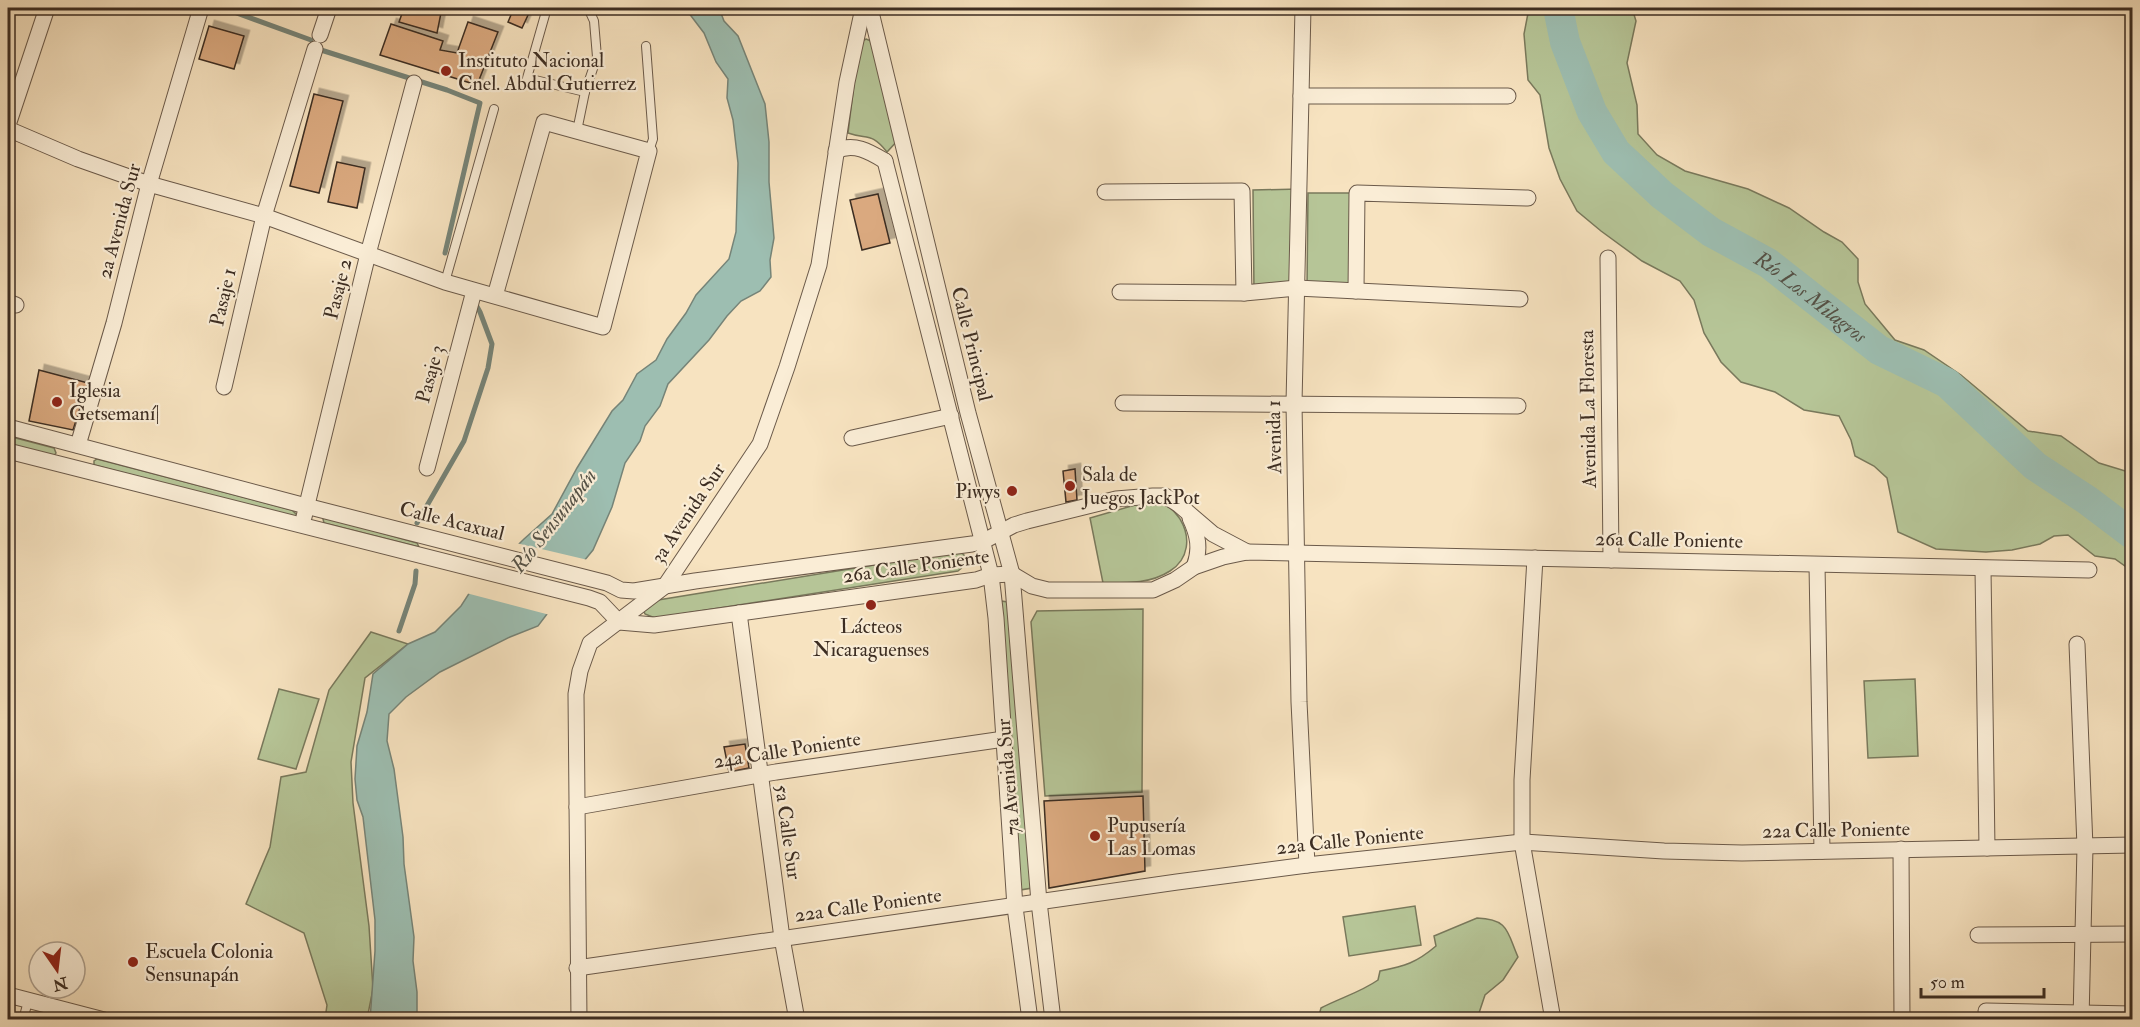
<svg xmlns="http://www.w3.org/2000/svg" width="2140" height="1027" font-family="'IM FELL Double Pica',serif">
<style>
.green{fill:#b6c597;stroke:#79795c;stroke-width:1.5}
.water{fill:#9dbeb1;stroke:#768478;stroke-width:1.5}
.pier{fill:#f7e3c0}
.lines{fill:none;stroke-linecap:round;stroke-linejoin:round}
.stream{stroke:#768478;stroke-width:5}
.river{stroke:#9dbeb1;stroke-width:30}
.building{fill:#daa97f;stroke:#3c2d22;stroke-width:1.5;filter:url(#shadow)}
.service-casing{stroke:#6b5a4a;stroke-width:10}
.minor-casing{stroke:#6b5a4a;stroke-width:17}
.service{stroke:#faedd6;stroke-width:8}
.minor{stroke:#faedd6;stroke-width:15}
.poi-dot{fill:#8f2418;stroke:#faedd6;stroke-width:2}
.labels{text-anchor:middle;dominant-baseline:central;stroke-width:4.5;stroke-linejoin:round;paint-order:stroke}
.poi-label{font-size:20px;fill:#3c2d22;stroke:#faedd6;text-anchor:start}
.street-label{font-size:20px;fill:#3c2d22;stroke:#faedd6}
.water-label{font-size:21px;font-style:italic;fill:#545146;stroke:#faedd6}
</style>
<defs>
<filter id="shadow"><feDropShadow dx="5.5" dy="-5.5" stdDeviation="0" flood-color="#0004"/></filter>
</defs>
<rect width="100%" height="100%" fill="#f7e3c0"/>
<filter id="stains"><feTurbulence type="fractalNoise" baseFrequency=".00333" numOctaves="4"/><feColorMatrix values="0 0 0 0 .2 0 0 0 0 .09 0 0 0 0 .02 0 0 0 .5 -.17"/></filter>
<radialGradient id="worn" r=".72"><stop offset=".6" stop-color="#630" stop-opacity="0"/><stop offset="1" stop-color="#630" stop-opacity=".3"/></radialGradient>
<g class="green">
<path d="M1529 8H1632L1636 21 1627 63 1637 105 1638 134 1657 155 1685 171 1748 189 1789 208 1824 232 1842 242 1858 259V282L1865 304 1895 340 1924 350 1961 375 2028 431 2061 436 2099 463 2132 473V571L2115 559 2095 556 2068 535 2054 536 2040 544 2012 550 1986 552 1936 549 1898 532 1887 478 1874 466 1855 456 1851 440 1839 416 1804 410 1775 392 1741 382 1721 362 1704 333 1694 300 1680 281 1642 261 1601 231 1577 211 1560 179 1549 148 1540 95 1528 80 1524 34Z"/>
<path d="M866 39 871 41 898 140 887 152C871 132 868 140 848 133L859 43Z"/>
<path d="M1299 189 1297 288 1254 292 1253 190Z"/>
<path d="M1308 193H1357L1356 291 1307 288Z"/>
<path d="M8 436 54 448 56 453 54 456 8 445Z"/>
<path d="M97 459 292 510 297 515 291 517 94 465V461Z"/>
<path d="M1135 505C1144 505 1158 503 1167 506 1173 509 1176 514 1180 519 1191 537 1189 559 1170 571 1150 584 1126 583 1103 583L1090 518Z"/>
<path d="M326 517 417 543 419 547 324 523 323 519Z"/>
<path d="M960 551 965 556C966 563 964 567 958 571L655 618 645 614 643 609 652 601Z"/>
<path d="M1001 601 1008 602 1032 888 1020 890Z"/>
<path d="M1143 609 1142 792 1045 796 1031 622 1037 611Z"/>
<path d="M371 632 408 644 365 678 351 762 353 803 369 926 373 989 367 1019H325L327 1005 304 933 246 904 270 847 281 777 306 772 329 690Z"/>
<path d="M1915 679 1918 756 1868 758 1864 681Z"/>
<path d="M279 689 319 699 296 769 258 759Z"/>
<path d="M1415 906 1421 945 1349 956 1343 917Z"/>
<path d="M1477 918C1509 919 1507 932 1518 957L1503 980 1485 995 1477 1019H1318L1321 1008C1340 998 1361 992 1378 980L1380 971C1405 966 1416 963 1436 946L1434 936Z"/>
</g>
<path class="water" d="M685 8H719L724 21 738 36 765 104 769 142V182L774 238 770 260 771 277 760 291 741 301 727 316 709 340 668 384 660 406 645 426 640 441 625 463 612 507 593 550 546 607 547 614 538 626 510 637 440 672 406 697 389 714 387 741 394 769 403 837 404 864 414 937 413 961 417 992V1019L370 1020 375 951V920L363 817 357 800 355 779 357 746 367 712 373 674 408 644 435 632 461 606 470 592 524 539 552 514 577 468 612 411 623 400 637 374 656 360 667 339 686 313 696 295 729 259 736 232 738 163 733 120 727 98 728 79 716 62 704 33Z"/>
<path class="pier" d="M516 543 588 560 549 608 550 615 466 593Z"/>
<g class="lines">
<g class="stream">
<path d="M223 8 311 40"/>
<path d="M321 50 447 90 480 103 445 253"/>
<path d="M417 523 464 441 488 368 492 344 480 312 475 303"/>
<path d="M399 631 415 584 416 571"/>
</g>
<path class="river" id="s1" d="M1558 8 1565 42 1592 112 1616 152 1662 195 1711 232 1768 263 1879 350 1947 383 2035 466 2087 500 2132 534"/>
</g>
<g class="building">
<path d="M404 8H442L437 33 399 22Z"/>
<path d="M514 8 529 13 522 28 508 22Z"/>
<path d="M468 22 498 32 477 85 380 55 391 24 443 41 440 50 457 53Z"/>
<path d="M209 26 244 36 234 69 199 59Z"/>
<path d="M314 94 343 101 319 193 290 186Z"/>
<path d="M337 162 365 168 357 208 328 202Z"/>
<path d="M878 194 890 243 862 250 850 200Z"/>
<path d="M39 370 88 383 73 430 29 421Z"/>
<path d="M1075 469 1077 500 1066 502 1063 471Z"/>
<path d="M745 744 749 768 729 772 724 747Z"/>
<path d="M1143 796 1145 871 1049 888 1044 801Z"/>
</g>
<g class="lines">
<g class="service-casing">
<g id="service">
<path d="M547 8 527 78 585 92"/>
<path d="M646 46 653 139 649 151"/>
<path d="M577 131 585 92 597 57 594 21 588 8"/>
<path d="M445 282 494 109"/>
<path d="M23 1020 28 1001"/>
</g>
</g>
<g class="minor-casing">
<g id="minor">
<path d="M870 8 968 413 1012 574 1039 902 1053 1020"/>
<path d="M1303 8 1294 403 1299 702 1307 865"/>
<path d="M320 35 329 8"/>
<path d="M1301 96H1508"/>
<path d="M8 125 47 8"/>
<path d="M8 129 78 159 149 184 264 216 445 282 603 327 649 151 544 122 495 296"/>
<path d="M836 151C854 142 870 152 885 161"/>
<path d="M885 161 991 575 996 618 1015 907 1030 1020"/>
<path d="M1105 192 1242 191 1244 293"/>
<path d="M1608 258 1611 560"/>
<path d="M1356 291 1357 193 1528 198"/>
<path d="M1120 292 1244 293 1297 288 1520 299"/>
<path d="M8 302 16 305"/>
<path d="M224 387 264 216 315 49"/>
<path d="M1123 403 1518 406"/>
<path d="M8 427 306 506 607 583 621 590 634 591 695 581 972 544 982 542 1014 525 1027 521 1116 499 1153 496H1165L1178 504 1213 534 1247 552"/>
<path d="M852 438 951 416"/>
<path d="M78 445 114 323 149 184 201 8"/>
<path d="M8 451 589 598 600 602 619 622 654 625 976 580 991 575 1012 574 1032 586 1048 590H1153L1175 580 1194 567 1223 557 1247 552 2089 570"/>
<path d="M427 468 474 291"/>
<path d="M304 517 368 254 414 83"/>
<path d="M1190 518C1198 535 1201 549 1194 567"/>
<path d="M1535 558 1522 780V842L1553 1020"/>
<path d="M1817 565 1822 851"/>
<path d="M1983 569 1987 848"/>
<path d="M739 613 782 938 797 1020"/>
<path d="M2077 644 2085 847 2081 1020"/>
<path d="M577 807 776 772 1004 739"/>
<path d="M1901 849 1902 1020"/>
<path d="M1978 935 2132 934"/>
<path d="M577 968 1177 882 1307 865 1522 842 1664 851 1742 853 2132 845"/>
<path d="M8 995 104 1020"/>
<path d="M1986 1011 2132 1014"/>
<path d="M579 1020 576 694 580 671 590 643 665 586 760 444 787 367 819 265 847 82 863 8"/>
</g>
</g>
<use href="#service" class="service"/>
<use href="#minor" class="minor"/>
</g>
<g class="poi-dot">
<circle cx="446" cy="71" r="6"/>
<circle cx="57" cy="402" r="6"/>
<circle cx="1070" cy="486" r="6"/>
<circle cx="1012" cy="491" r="6"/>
<circle cx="871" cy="605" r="6"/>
<circle cx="1095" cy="836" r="6"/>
<circle cx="133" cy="962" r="6"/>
</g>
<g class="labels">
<g class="poi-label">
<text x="458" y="60">Instituto Nacional<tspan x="458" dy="23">Cnel. Abdul Gutierrez</tspan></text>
<text x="69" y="390">Iglesia<tspan x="69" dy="23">Getsemaní|</tspan></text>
<text x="1082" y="474">Sala de<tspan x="1082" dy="23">Juegos JackPot</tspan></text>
<text x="1000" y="491" text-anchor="end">Piwys</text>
<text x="871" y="626" text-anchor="middle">Lácteos<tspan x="871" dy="23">Nicaraguenses</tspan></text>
<text x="1107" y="825">Pupusería<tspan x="1107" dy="23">Las Lomas</tspan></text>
<text x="145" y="951">Escuela Colonia<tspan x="145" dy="23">Sensunapán</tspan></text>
</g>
<g class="street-label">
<text transform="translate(119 221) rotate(-75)">2a Avenida Sur</text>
<text transform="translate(338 289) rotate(-76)">Pasaje 2</text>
<text transform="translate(223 297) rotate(-77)">Pasaje 1</text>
<text transform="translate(972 344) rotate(76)">Calle Principal</text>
<text transform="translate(430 374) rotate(-75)">Pasaje 3</text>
<text transform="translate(1588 409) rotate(-91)">Avenida La Floresta</text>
<text transform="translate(1274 437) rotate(-91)">Avenida 1</text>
<text transform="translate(688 513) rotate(-56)">3a Avenida Sur</text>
<text transform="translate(452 521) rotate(14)">Calle Acaxual</text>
<text transform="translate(1669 540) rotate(1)">26a Calle Poniente</text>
<text transform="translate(916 566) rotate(-8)">26a Calle Poniente</text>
<text transform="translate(787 750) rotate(-9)">24a Calle Poniente</text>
<text transform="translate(1008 777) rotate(-95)">7a Avenida Sur</text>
<text transform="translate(1836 830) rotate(-1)">22a Calle Poniente</text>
<text transform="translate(788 832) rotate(82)">5a Calle Sur</text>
<text transform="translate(1350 840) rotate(-6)">22a Calle Poniente</text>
<text transform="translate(868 905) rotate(-8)">22a Calle Poniente</text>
</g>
<g class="water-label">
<text stroke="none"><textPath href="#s1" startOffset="400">Río Los Milagros</textPath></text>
<text transform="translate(554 521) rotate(-52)">Río Sensunapán</text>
</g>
</g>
<rect width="2140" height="1027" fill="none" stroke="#f7e3c0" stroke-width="30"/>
<rect x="9" y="9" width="2122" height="1009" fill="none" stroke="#3c2d22" stroke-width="3"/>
<rect x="15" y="15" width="2110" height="997" fill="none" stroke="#3c2d22" stroke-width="1.5"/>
<g transform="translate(57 970) rotate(166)"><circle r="28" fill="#faedd6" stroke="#aea08e" stroke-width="1.5"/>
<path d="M0-4.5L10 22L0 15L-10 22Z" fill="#8f2418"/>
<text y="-9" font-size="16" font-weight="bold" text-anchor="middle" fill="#3c2d22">N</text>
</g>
<path d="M1921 988v9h123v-9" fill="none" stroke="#3c2d22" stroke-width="3"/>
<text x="1930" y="988" font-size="18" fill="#3c2d22" stroke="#faedd6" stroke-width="4.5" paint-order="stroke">50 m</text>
<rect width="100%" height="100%" filter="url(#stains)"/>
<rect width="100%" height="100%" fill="url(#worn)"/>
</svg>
